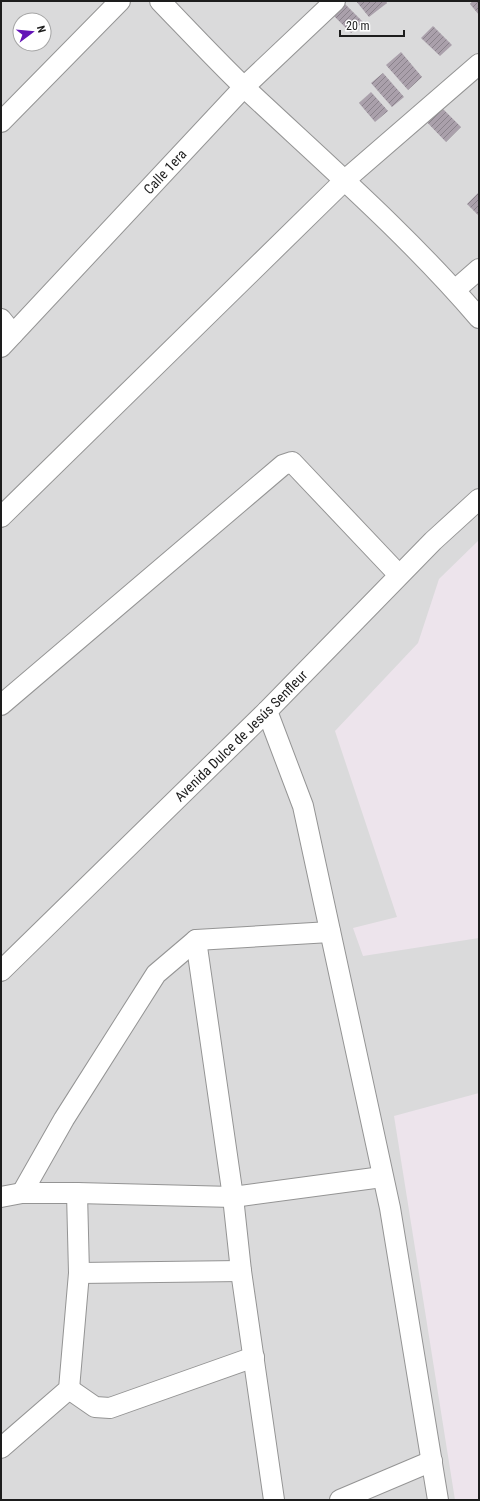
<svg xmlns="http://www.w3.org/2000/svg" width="480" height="1501" font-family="'Roboto Condensed',sans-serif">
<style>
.residential{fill:#dadadb;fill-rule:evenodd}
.building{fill:url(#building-hatch)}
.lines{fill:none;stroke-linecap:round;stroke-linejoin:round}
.minor-casing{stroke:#949494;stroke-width:22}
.minor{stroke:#fff;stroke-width:20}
.labels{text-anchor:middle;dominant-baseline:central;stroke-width:3;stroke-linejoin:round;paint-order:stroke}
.street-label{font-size:14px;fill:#1d1d1d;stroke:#fff}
</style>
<defs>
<pattern id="building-hatch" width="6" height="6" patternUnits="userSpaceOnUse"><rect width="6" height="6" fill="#aaa0ab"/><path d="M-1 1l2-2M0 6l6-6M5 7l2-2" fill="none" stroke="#8a828b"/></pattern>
</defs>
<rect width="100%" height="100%" fill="#ede4ec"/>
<path class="residential" d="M1 1H479V540L439 579 418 643 335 731 397 917 353 928 363 956 479 938V1093L394 1116 455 1500H1ZM20 20H44V44H20Z"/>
<g class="building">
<path d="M342 1 363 22 351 33 329 11Z"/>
<path d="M356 1H386L387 3 369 17Z"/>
<path d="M473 1H479V15L470 4Z"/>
<path d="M433 26 452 45 440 56 421 38Z"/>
<path d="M401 52 422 77 408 90 386 65Z"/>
<path d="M383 73 404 97 392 107 371 83Z"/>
<path d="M371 92 388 111 375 122 359 103Z"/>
<path d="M437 103 461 127 446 142 422 117Z"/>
<path d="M479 192V216L467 204Z"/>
</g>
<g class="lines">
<g class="minor-casing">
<g id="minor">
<path d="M160 1C188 30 216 60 245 88 325 163 408 235 479 318"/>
<path d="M1 122 120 1"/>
<path d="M455 290 479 269"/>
<path d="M1 319 13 334"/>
<path id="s1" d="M1 347 244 87 335 1"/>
<path d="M1 517 345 180 479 64"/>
<path d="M1 705 283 465 292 462 399 575"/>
<path d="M267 711 303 806 390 1208 438 1500"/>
<path d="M196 940 233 1197 241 1271 274 1500"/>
<path id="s2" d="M1 971 267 711 433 541 479 499"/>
<path d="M22 1193 64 1119 156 974 196 940 330 932"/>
<path d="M1 1197 22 1193H77L233 1197 382 1177"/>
<path d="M79 1273 241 1271"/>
<path d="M69 1389 95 1407 110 1408 254 1357"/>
<path d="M1 1448 69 1389 79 1273 77 1193"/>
<path d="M340 1500 432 1461"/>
</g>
</g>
<use href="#minor" class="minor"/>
</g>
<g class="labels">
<g class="street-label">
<text stroke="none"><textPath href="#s1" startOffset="240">Calle 1era</textPath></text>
<text stroke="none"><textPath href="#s2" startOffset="336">Avenida Dulce de Jesús Senfleur</textPath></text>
</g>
</g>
<rect width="480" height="1501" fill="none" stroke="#1d1d1d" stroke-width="4"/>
<g transform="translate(32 32) rotate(74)"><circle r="19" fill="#ffffff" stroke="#a5a5a5"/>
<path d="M0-3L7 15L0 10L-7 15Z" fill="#6313b7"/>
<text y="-6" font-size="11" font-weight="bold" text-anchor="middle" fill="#1d1d1d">N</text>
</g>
<path d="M340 30v6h64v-6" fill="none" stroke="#1d1d1d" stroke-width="2"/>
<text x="346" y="30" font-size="12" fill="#1d1d1d" stroke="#ffffff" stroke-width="3" paint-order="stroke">20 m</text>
</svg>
